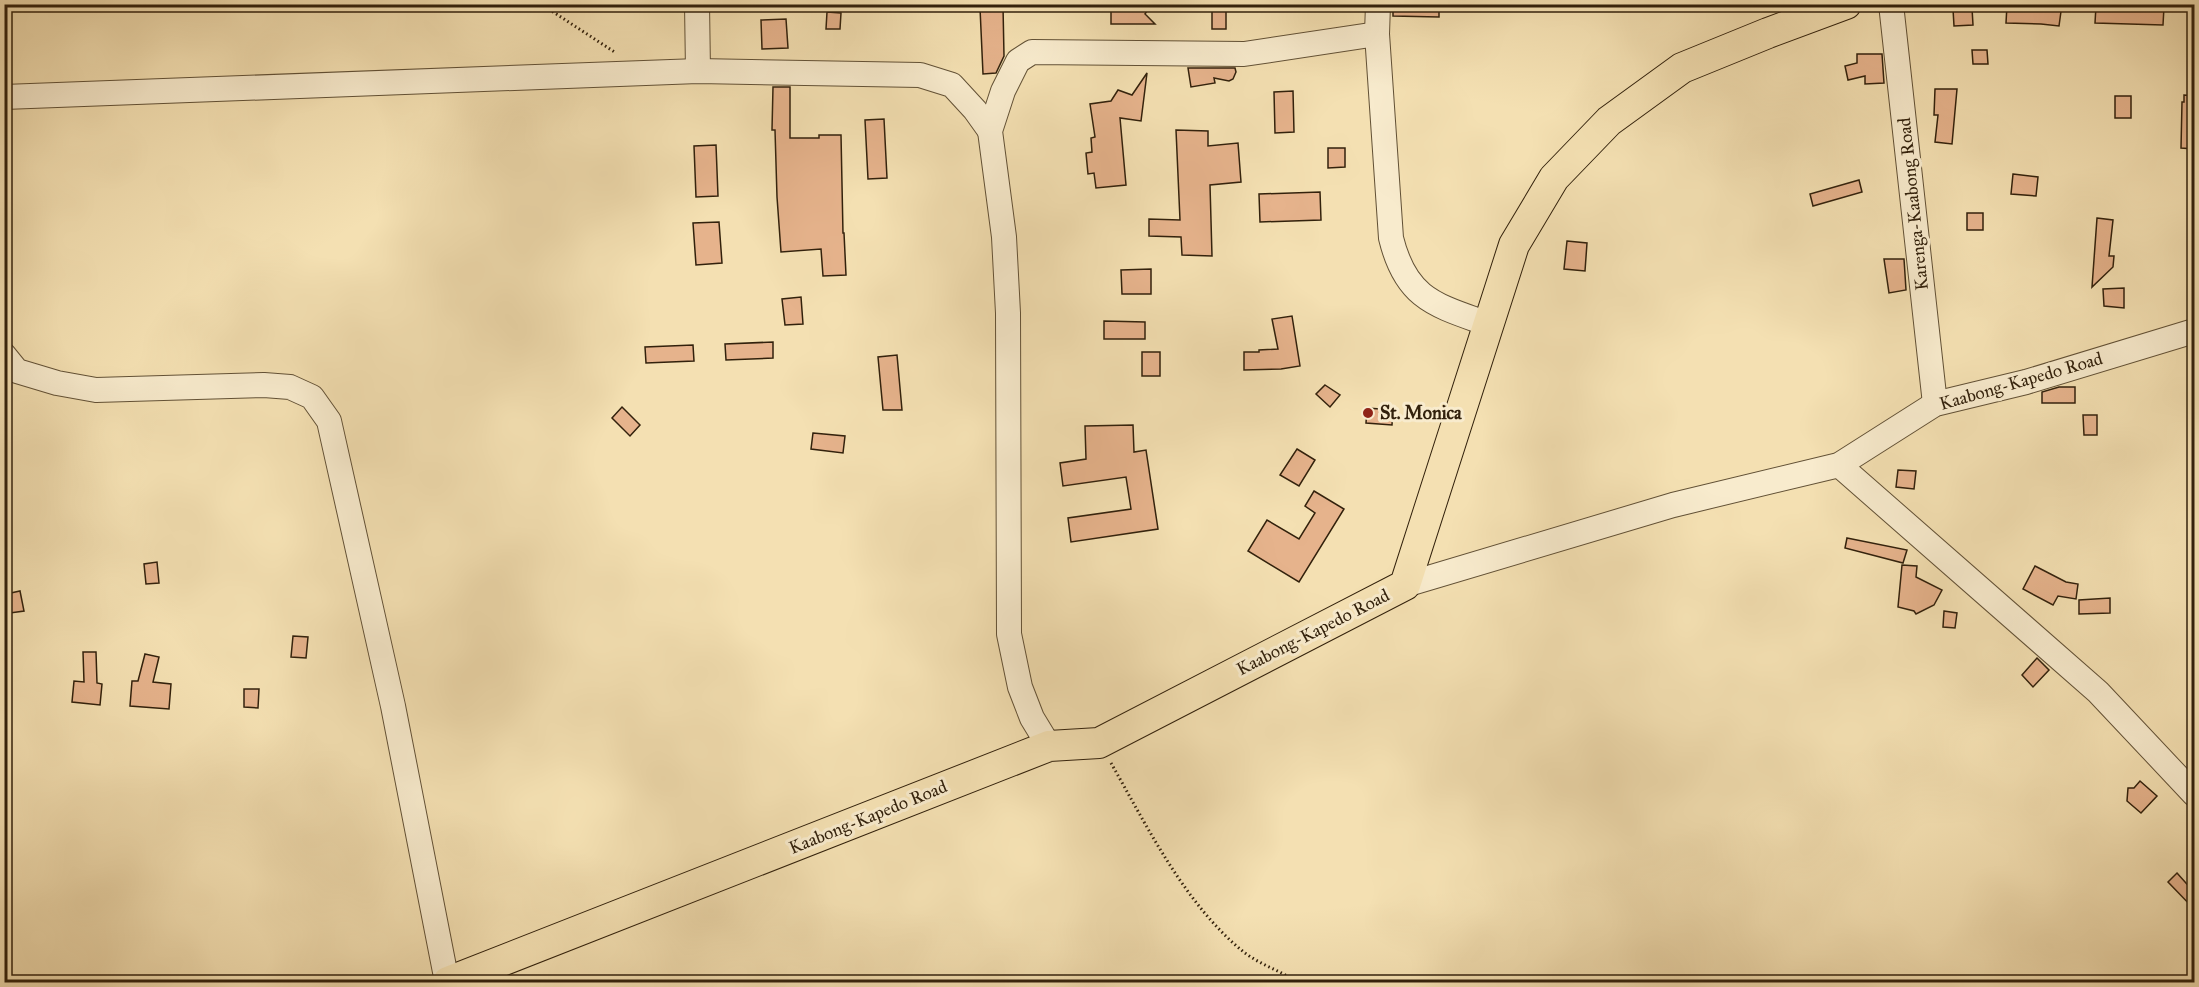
<svg xmlns="http://www.w3.org/2000/svg" width="2199" height="987" font-family="'IM FELL Great Primer',serif">
<style>
.building{fill:#e6b38c;stroke:#32210c;stroke-width:1.5}
.lines{fill:none;stroke-linecap:round;stroke-linejoin:round}
.minor-casing{stroke:#625136;stroke-width:26}
.major-casing{stroke:#32210c;stroke-width:32}
.path{stroke:#32210c;stroke-width:3;stroke-dasharray:1.5 3;stroke-linecap:butt}
.minor{stroke:#f8ebcd;stroke-width:24}
.major{stroke:#f4e0b2;stroke-width:30}
.poi-dot{fill:#8f2418;stroke:#f8ebcd;stroke-width:2}
.labels{text-anchor:middle;dominant-baseline:central;stroke-width:6;stroke-linejoin:round;paint-order:stroke}
.street-label{font-size:18px;fill:#32210c;stroke:#f8ebcd}
.poi-label{font-size:18px;font-weight:bold;fill:#32210c;stroke:#f8ebcd;text-anchor:start}
</style>
<rect width="100%" height="100%" fill="#f4e0b2"/>
<filter id="stains"><feTurbulence type="fractalNoise" baseFrequency=".00333" numOctaves="4"/><feColorMatrix values="0 0 0 0 .2 0 0 0 0 .09 0 0 0 0 .02 0 0 0 .5 -.17"/></filter>
<radialGradient id="worn" r=".72"><stop offset=".6" stop-color="#630" stop-opacity="0"/><stop offset="1" stop-color="#630" stop-opacity=".3"/></radialGradient>
<g class="building">
<path d="M1111 4H1151L1145 14 1155 24H1111Z"/>
<rect x="1212" y="4" width="14" height="25"/>
<path d="M1393 4H1439V17L1393 16Z"/>
<path d="M2037 4H2062L2059 26 2041 24 2006 23 2007 5Z"/>
<path d="M1003 6 1004 56 996 73 983 74 980 8Z"/>
<path d="M2096 6 2164 7 2163 25 2095 23Z"/>
<path d="M1972 8 1973 25 1954 26 1953 9Z"/>
<path d="M827 12 841 13 840 29H826Z"/>
<path d="M786 19 788 48 762 49 761 20Z"/>
<path d="M1972 50H1987L1988 64H1973Z"/>
<path d="M1857 54H1882L1884 83 1865 84V76L1848 80 1845 66 1857 63Z"/>
<path d="M1188 68H1235L1236 72 1233 79 1229 81 1214 78 1215 83 1191 87Z"/>
<path d="M1147 73 1141 121 1120 118 1126 185 1096 188 1094 173 1088 174 1086 153 1092 152 1091 138 1095 137 1090 104 1111 101 1118 90 1132 95Z"/>
<path d="M773 87H790V138H819V135H841L843 233H844L846 275 823 276 821 249 781 252 777 197 775 130H772Z"/>
<path d="M1935 89H1957L1952 144 1935 142 1938 115H1934Z"/>
<path d="M1293 91 1294 132 1275 133 1274 92Z"/>
<path d="M2184 95 2194 96V149L2181 148 2182 102H2184Z"/>
<rect x="2115" y="96" width="16" height="22"/>
<path d="M884 119 887 178 868 179 865 120Z"/>
<path d="M1176 130 1208 131V146L1238 143 1241 182 1210 185 1212 256 1182 255 1181 237 1149 236V219L1180 220Z"/>
<path d="M716 145 718 196 696 197 694 146Z"/>
<path d="M1328 148H1345V167L1328 168Z"/>
<path d="M2013 174 2038 177 2036 196 2011 194Z"/>
<path d="M1859 180 1862 192 1813 206 1810 194Z"/>
<path d="M1320 192 1321 220 1260 222 1259 194Z"/>
<rect x="1967" y="213" width="16" height="17"/>
<path d="M2097 218 2113 220 2109 256H2114L2113 267 2092 287Z"/>
<path d="M719 222 722 263 696 265 693 223Z"/>
<path d="M1567 241 1587 243 1585 271 1564 269Z"/>
<path d="M1884 259H1904L1906 290 1889 293Z"/>
<path d="M1151 269V294H1122L1121 270Z"/>
<path d="M2124 288V308L2104 306 2103 289Z"/>
<path d="M801 297 803 324 785 325 782 299Z"/>
<path d="M1292 316 1300 366 1281 369 1244 370V352H1259V350L1278 349 1272 319Z"/>
<path d="M1104 321 1145 322V339H1104Z"/>
<path d="M773 342V358L726 360 725 344Z"/>
<path d="M693 345 694 361 646 363 645 347Z"/>
<rect x="1142" y="352" width="18" height="24"/>
<path d="M897 355 902 410H883L878 357Z"/>
<path d="M1325 385 1340 395 1330 407 1316 394Z"/>
<path d="M2059 387H2075V403H2042V392Z"/>
<path d="M622 407 640 425 630 436 612 418Z"/>
<path d="M1367 408 1393 410 1392 425 1366 423Z"/>
<path d="M2083 415H2097V435H2084Z"/>
<path d="M1133 425 1134 452 1146 450 1158 529 1071 542 1068 518 1131 509 1126 477 1063 486 1060 463 1086 459 1085 426Z"/>
<path d="M813 433 845 436 843 453 811 449Z"/>
<path d="M1297 449 1315 460 1299 486 1280 475Z"/>
<path d="M1898 470 1916 471 1914 489 1896 487Z"/>
<path d="M1314 491 1344 509 1299 582 1248 551 1267 520 1299 539 1315 513 1305 506Z"/>
<path d="M1847 538 1907 550 1903 563 1845 548Z"/>
<path d="M157 562 159 583 146 584 144 564Z"/>
<path d="M1902 565 1917 566 1916 577 1942 590 1934 605 1916 614 1914 611 1898 607Z"/>
<path d="M2035 566 2066 582 2078 584 2076 599 2058 596 2053 605 2023 589Z"/>
<path d="M20 591 24 611 10 613 6 594Z"/>
<path d="M2110 598V613L2079 614V600Z"/>
<path d="M1944 611 1957 613 1955 628 1943 627Z"/>
<path d="M293 636 308 637 306 658 291 657Z"/>
<path d="M83 652H96L97 683 102 684 100 705 72 702 74 681 84 682Z"/>
<path d="M145 654 159 657 153 682 171 684 169 709 130 706 132 681H138Z"/>
<path d="M2037 658 2049 670 2033 687 2022 675Z"/>
<path d="M244 689H259L258 708 244 707Z"/>
<path d="M2140 781 2157 796 2141 813 2127 801 2128 788H2134Z"/>
<path d="M2177 873 2194 892V909L2168 882Z"/>
</g>
<g class="lines">
<g class="minor-casing">
<g id="minor">
<path d="M697 4 698 71"/>
<path d="M1378 4 1377 34 1391 238C1406 299 1435 305 1488 324"/>
<path d="M1891 4 1935 404"/>
<path d="M4 97 698 71 920 75 952 85 975 110 990 131"/>
<path d="M4 355 17 371 57 383 96 390 264 385 290 387 312 397 329 421 393 706 447 982"/>
<path d="M1839 465 2098 692 2194 794"/>
<path d="M1405 585 1673 505 1839 465 1935 404 2026 382 2194 331"/>
<path d="M1049 746 1032 718 1020 687 1009 634 1008 313 1004 237 990 131 1003 91 1018 61 1032 52 1244 54 1377 34"/>
</g>
</g>
<g class="major-casing">
<path id="major" d="M448 982 1049 746 1099 743 1405 585 1514 245 1554 178 1609 121 1682 68 1768 33 1846 4"/>
</g>
<g class="path">
<path d="M541 4 616 53"/>
<path d="M1111 763C1148 828 1186 906 1245 953 1261 965 1281 971 1297 982"/>
</g>
<use href="#minor" class="minor"/>
<use href="#major" class="major"/>
</g>
<circle class="poi-dot" cx="1368" cy="413" r="6"/>
<g class="labels">
<g class="street-label">
<text transform="translate(1913 204) rotate(-96)">Karenga-Kaabong Road</text>
<text transform="translate(2021 381) rotate(-16)">Kaabong-Kapedo Road</text>
<text transform="translate(1313 632) rotate(-27)">Kaabong-Kapedo Road</text>
<text transform="translate(868 817) rotate(-22)">Kaabong-Kapedo Road</text>
</g>
<g class="poi-label">
<text x="1380" y="413">St. Monica</text>
</g>
</g>
<rect width="2199" height="987" fill="none" stroke="#f4e0b2" stroke-width="24"/>
<rect x="6" y="6" width="2187" height="975" fill="none" stroke="#32210c" stroke-width="3"/>
<rect x="12" y="12" width="2175" height="963" fill="none" stroke="#32210c" stroke-width="1.5"/>
<rect width="100%" height="100%" filter="url(#stains)"/>
<rect width="100%" height="100%" fill="url(#worn)"/>
</svg>
